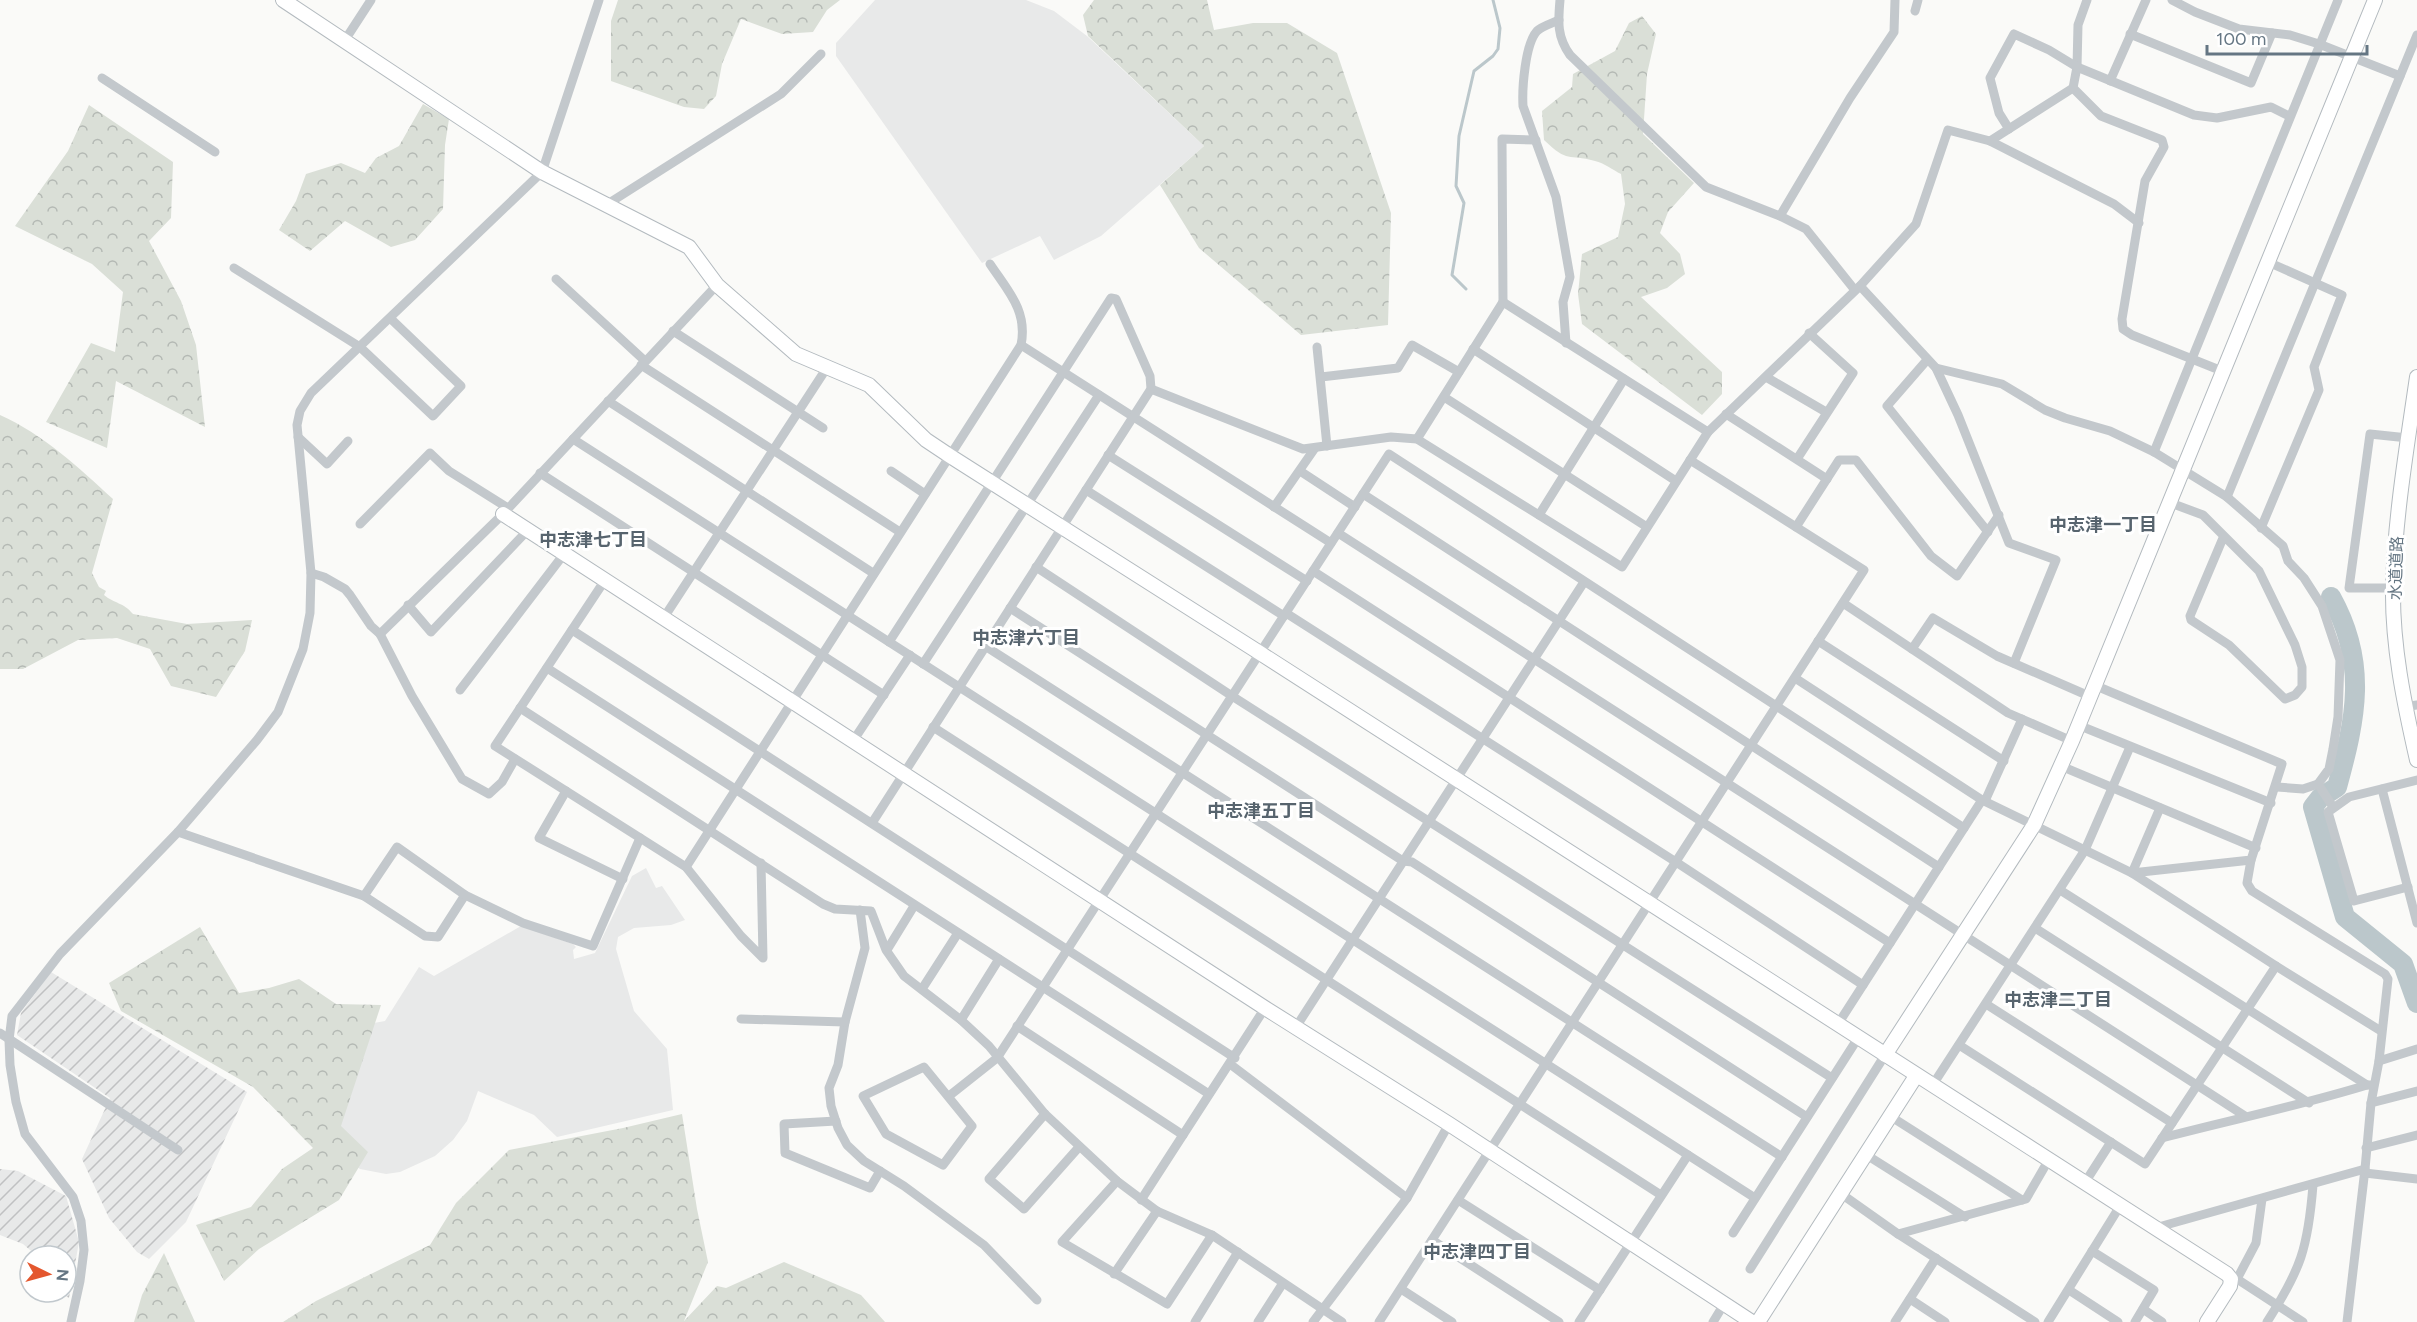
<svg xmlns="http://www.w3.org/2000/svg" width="2417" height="1322" font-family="Figtree,'Noto Sans JP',sans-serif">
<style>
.built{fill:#e8e9e9}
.industrial{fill:url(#industrial-furrows)}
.forest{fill:url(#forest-crowns)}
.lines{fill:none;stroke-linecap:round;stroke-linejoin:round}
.stream{stroke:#bbc7cb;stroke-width:3}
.river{stroke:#bbc7cb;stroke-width:20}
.secondary-casing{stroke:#b3babf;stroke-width:16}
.street{stroke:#c3c8cc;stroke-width:9}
.secondary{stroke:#fff;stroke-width:14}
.labels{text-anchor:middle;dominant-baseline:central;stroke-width:6;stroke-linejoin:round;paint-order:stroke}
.street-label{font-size:16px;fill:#657683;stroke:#fff}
.neighbourhood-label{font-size:18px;font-weight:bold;fill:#57646e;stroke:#fff}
</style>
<defs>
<pattern id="industrial-furrows" width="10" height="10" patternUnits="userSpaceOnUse" patternTransform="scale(1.5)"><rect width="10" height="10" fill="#e8e9e9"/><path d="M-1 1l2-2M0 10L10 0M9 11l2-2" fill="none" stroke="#c0c1c2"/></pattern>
<pattern id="forest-crowns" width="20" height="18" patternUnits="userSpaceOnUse" patternTransform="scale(1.5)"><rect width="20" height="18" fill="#dadfd7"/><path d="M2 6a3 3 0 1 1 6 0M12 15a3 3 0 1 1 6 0" fill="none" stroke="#b4b9b4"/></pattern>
</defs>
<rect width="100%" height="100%" fill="#fafaf8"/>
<g class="built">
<path d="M875 0H1026L1054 11 1087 36 1204 146 1101 236 1054 260 1040 236 982 263 836 56V43Z"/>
<path d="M646 868 656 888 662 886 685 920 671 925 634 928 618 937 616 949 634 1011 667 1049 673 1110 557 1137 534 1115 478 1091 467 1121 453 1140 435 1156 400 1172 386 1174 360 1169 339 1155 346 1035 368 1024 385 1021 419 967 434 976 521 926 573 944 576 947 573 950 574 959 595 953 632 876Z"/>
</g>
<g class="industrial">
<path d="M51 972 247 1092 186 1222 149 1259 137 1252 109 1218 82 1159 110 1098 17 1035 21 1013Z"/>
<path d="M0 1169 18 1171 66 1196 79 1242 69 1298 59 1292H66V1256H37L23 1244 0 1235Z"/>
</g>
<g class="forest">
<path d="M618 0H840L827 10 813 32 782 34 741 19 722 64 716 96 704 109 684 107 611 81V21Z"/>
<path d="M1094 0H1207L1214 30 1253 23H1287L1337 53 1391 213 1388 325 1301 335 1199 248 1160 185 1204 146 1088 36 1083 15Z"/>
<path d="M1642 16 1656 34 1647 74 1643 134 1694 183 1668 212 1660 233 1680 254 1685 274 1667 288 1641 297 1722 372V394L1702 415 1582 324 1578 294 1582 254 1618 237 1625 204 1621 174C1613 170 1604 163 1595 161 1567 153 1569 164 1544 140L1542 111 1572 87 1573 74 1615 51 1629 23Z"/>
<path d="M423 104 449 119 445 145 443 209 415 240 391 247 345 221 310 251 279 230 296 201 306 174 341 163 365 173 376 158 399 146Z"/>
<path d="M89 105 173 162 171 218 149 241 181 301 196 345 205 427 116 381 107 448 46 422 91 343 115 352 123 292 92 264 15 226 68 151Z"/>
<path d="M0 415C43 434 79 468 113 499L92 573 99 587 106 591 104 595C115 604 123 602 133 614L187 624 252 620 245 651 216 697 171 686 150 649 117 638 78 640 23 669H0Z"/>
<path d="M200 927 239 993 269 988 299 979 336 1004 381 1005 341 1126 368 1152 339 1200 259 1249 224 1281 196 1225 251 1207 282 1169 313 1148 253 1087 121 1011 109 983Z"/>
<path d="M682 1114 697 1209 708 1262 684 1321 717 1286 726 1288 784 1262 861 1295 885 1322H283L316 1301 430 1245 456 1203 509 1150 623 1128Z"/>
<path d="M164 1253 195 1322H134L142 1295Z"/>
</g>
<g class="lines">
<path class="stream" d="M1466 289 1452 275 1464 203 1456 186 1459 136 1474 71 1493 56 1498 49 1500 28 1493 0"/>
<path class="river" d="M2331 597C2368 663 2356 718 2337 787L2320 798 2313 807 2345 917 2403 964 2417 1003"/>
<g class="secondary-casing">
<g id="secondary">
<path d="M283 0 542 172 689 247 717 285 796 354 869 385 926 440 950 456 1260 653 2227 1274 2231 1279 2230 1286 2207 1322"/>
<path d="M2417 377C2407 446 2395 516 2393 587 2392 645 2404 703 2417 760"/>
<path d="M503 514 1265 1008 1449 1124 1752 1322"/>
<path d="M1885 1055 2034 825 2072 741 2375 0"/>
<path d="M1758 1322 1916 1076"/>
</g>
</g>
<g class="street">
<path d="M1560 0C1558 22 1557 37 1570 55L1706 187 1780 216 1806 229 1854 289"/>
<path d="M2087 0 2078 25 2077 67 2073 88 2101 116 2162 140 2164 147 2145 181 2122 319 2123 329 2132 335 2222 371"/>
<path d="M2172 0 2195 12 2239 29 2290 35 2319 44 2400 76"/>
<path d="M1915 11 1918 0"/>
<path d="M1559 20C1553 23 1542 26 1537 31 1525 44 1522 89 1523 106L1556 197 1570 277 1563 302 1566 343"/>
<path d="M2130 34 2251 83 2272 33"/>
<path d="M345 40 371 0"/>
<path d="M102 78 215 152"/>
<path d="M2110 81 2146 0"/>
<path d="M2009 129 1999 113 1990 78 2014 34 2049 50 2077 67 2194 115 2217 118 2271 107 2289 116"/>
<path d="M1990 141 2073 88"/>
<path d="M606 205 781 94 821 54"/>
<path d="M1780 216 1850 98 1894 32 1895 0"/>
<path d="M234 268 360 347 433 416 461 386 390 318"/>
<path d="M556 279 645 361"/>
<path d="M1860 286 1936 368 1958 415 2009 543 2056 560 2014 663"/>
<path d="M1503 302 1502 139 1536 140"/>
<path d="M673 331 823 428"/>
<path d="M1021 345 1331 543"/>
<path d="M1317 347 1327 446"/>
<path d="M1473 349 1676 481"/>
<path d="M1927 360 1887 406 1988 532"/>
<path d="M641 365 900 532"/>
<path d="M1936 368 2002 384 2045 410 2065 418 2110 431 2154 452 2227 497 2283 546 2288 561 2304 578 2322 606 2340 660 2338 717 2333 749 2329 769 2318 784"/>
<path d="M1321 377 1398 368 1412 345 1459 372"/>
<path d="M1766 377 1826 412"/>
<path d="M1151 389 1303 449 1391 437 1417 439 1622 567 1708 432 1860 286 1916 224 1948 130 1990 141 2114 204 2139 223"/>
<path d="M1444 397 1647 527"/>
<path d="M608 401 873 573"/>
<path d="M1726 414 1827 479"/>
<path d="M298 437 327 464 348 441"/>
<path d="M573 439 1755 1198"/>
<path d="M1417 439 1503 302 1708 432"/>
<path d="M2154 452 2338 0"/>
<path d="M1108 455 1307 581"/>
<path d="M1797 459 1853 373 1809 333"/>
<path d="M891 471 925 494"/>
<path d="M1300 471 1355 507"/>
<path d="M540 473 884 695"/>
<path d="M1086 490 1284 616"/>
<path d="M1363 494 1939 867"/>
<path d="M2227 497 2417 35"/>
<path d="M2168 502 2203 515 2259 571 2295 645 2302 667V687L2295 695 2285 699 2229 645 2191 620 2190 616 2223 538"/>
<path d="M1274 507 1315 448"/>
<path d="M1539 515 1624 379"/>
<path d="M360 524 430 453 449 471 508 508"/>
<path d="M1796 527 1839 460H1856L1931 556 1957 576 1999 515"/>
<path d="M2261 528 2319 390 2314 367 2342 295 2268 262"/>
<path d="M1338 533 2245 1116"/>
<path d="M1036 567 1232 696 1832 1078"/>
<path d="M1313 571 1890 943"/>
<path d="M311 573 324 577 345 589 350 595 371 626 380 634 412 696 462 779 489 794 502 782 515 759"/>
<path d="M605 580 495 746 686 867 741 936 763 958 761 863"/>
<path d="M2393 588H2349L2370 434 2408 438"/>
<path d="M1843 603 2008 713 2072 741"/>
<path d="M408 605 431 632 528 530"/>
<path d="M1010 608 1403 861 1412 862 1807 1117"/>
<path d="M1286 613 1676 862 1863 985"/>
<path d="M663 619 828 366"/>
<path d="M572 630 1235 1058"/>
<path d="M380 634 503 514 717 285"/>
<path d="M1818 641 2004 761"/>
<path d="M985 646 1782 1157"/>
<path d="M1912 649 1933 618 1997 656 2089 696"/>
<path d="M923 664 1099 395"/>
<path d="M547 668 1209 1094"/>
<path d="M1795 678 1982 800 2132 873 2276 966 2381 1031"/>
<path d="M2094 685 2282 764 2251 860 2132 873 2160 808"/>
<path d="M460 690 564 554"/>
<path d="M2404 707 2417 705"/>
<path d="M520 708 823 904 835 909 871 911 886 950 904 976 961 1020 989 1046 1045 1114 1117 1181 1157 1211 1212 1235 1342 1322"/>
<path d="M2078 725 2271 803"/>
<path d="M933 727 1661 1195"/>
<path d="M853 741 910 655"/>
<path d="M2061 766 2256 848"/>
<path d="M2277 787 2303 789 2318 784 2333 807"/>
<path d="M2382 789 2417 923"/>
<path d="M566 791 539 838 623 879"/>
<path d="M1985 801 2022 719"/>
<path d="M872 823 1151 389 1150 376 1116 299 1111 298 889 642"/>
<path d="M178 832 364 896 425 936 438 937 465 895"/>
<path d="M2251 860 2247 883 2252 891 2385 974 2388 979 2379 1061 2371 1103 2365 1169 2347 1322"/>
<path d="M686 867 1021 345C1028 311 1008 291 990 264"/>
<path d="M2408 887 2354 901 2328 812 2349 797 2417 780"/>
<path d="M2060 890 2367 1085"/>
<path d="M364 896 397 847 465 895 523 923 593 946 640 838"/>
<path d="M860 910 865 948 845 1022 838 1065 829 1088 831 1106 838 1128 847 1145 864 1161 904 1186 984 1245 1037 1300"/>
<path d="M2035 928 2309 1103"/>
<path d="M887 950 914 906"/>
<path d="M922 989 958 933"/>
<path d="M1986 1004 2172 1123"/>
<path d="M741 1019 845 1022"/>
<path d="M961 1020 999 959"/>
<path d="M1838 1024 1982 800"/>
<path d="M1017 1026 1183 1135"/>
<path d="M1296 1027 1584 582"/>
<path d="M0 1033 178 1150"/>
<path d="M1959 1045 2145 1164 2276 966"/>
<path d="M2379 1061 2417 1049"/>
<path d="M1230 1064 1407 1198"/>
<path d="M924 1067 972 1126 943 1165 886 1134 863 1096Z"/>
<path d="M1932 1086 2085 850 2130 747"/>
<path d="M949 1096 997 1058 1389 454 1964 828"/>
<path d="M2371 1103 2417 1091"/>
<path d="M1045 1114 989 1179 1024 1209 1079 1147"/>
<path d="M1890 1116 2022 1200"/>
<path d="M836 1121 784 1124 785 1153 870 1188 880 1171"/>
<path d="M2162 1138C2230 1120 2299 1106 2367 1085H2371"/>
<path d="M2366 1148 2417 1135"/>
<path d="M1865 1154 1965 1217"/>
<path d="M2365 1173 2417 1179"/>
<path d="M1117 1181 1062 1242 1167 1304 1212 1235"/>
<path d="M2084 1184 2111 1142"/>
<path d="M1840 1193 1898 1234 2035 1322"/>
<path d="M1141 1200 1265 1008"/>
<path d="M1458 1200 1600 1290"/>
<path d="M2155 1228 2365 1169"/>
<path d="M1733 1233 1858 1038"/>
<path d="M1898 1234 2026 1199 2048 1161"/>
<path d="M1432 1240 1559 1322"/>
<path d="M2092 1251 2154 1290 2135 1322"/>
<path d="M1750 1269 1885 1055"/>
<path d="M1114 1274 1157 1211"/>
<path d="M2233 1279H2237L2303 1322"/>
<path d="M2237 1279 2256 1243 2262 1199"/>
<path d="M1401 1289 1452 1322"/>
<path d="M2069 1290 2118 1322"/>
<path d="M1910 1299 1945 1322"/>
<path d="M2143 1309 2162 1322"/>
<path d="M71 1322 80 1281 84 1250 81 1221 73 1197 25 1134 16 1102 10 1065 9 1040 12 1016 60 954 178 832 257 740 278 712 303 649 310 613 311 573 297 425 300 411 311 393 542 172 599 0"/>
<path d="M1195 1322 1238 1252"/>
<path d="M1258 1322 1283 1283"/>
<path d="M1313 1322 1407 1198 1449 1124"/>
<path d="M1379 1322 1864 570 1690 460"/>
<path d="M1579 1322 1688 1155"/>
<path d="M1713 1322 1724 1304"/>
<path d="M1895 1322 1936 1258"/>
<path d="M2048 1322 2120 1206"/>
<path d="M2267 1322C2301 1269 2308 1248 2313 1185"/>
</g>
<use href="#secondary" class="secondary"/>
</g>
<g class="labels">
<g class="street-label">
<text transform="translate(2396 568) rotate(-88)">水道道路</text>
</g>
<g class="neighbourhood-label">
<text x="2103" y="525">中志津一丁目</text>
<text x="593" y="540">中志津七丁目</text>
<text x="1026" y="638">中志津六丁目</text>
<text x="1261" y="811">中志津五丁目</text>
<text x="2058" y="1000">中志津二丁目</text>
<text x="1477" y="1252">中志津四丁目</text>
</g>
</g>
<g transform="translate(48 1274) rotate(95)"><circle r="28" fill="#ffffff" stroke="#c1c8cd" stroke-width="1.5"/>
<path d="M0-4.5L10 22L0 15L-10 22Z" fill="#e4572e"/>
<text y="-9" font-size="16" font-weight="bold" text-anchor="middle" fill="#657683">N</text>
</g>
<path d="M2207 45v9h160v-9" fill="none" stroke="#657683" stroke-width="3"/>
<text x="2216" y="45" font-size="18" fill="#657683" stroke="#ffffff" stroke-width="4.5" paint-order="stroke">100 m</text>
</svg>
